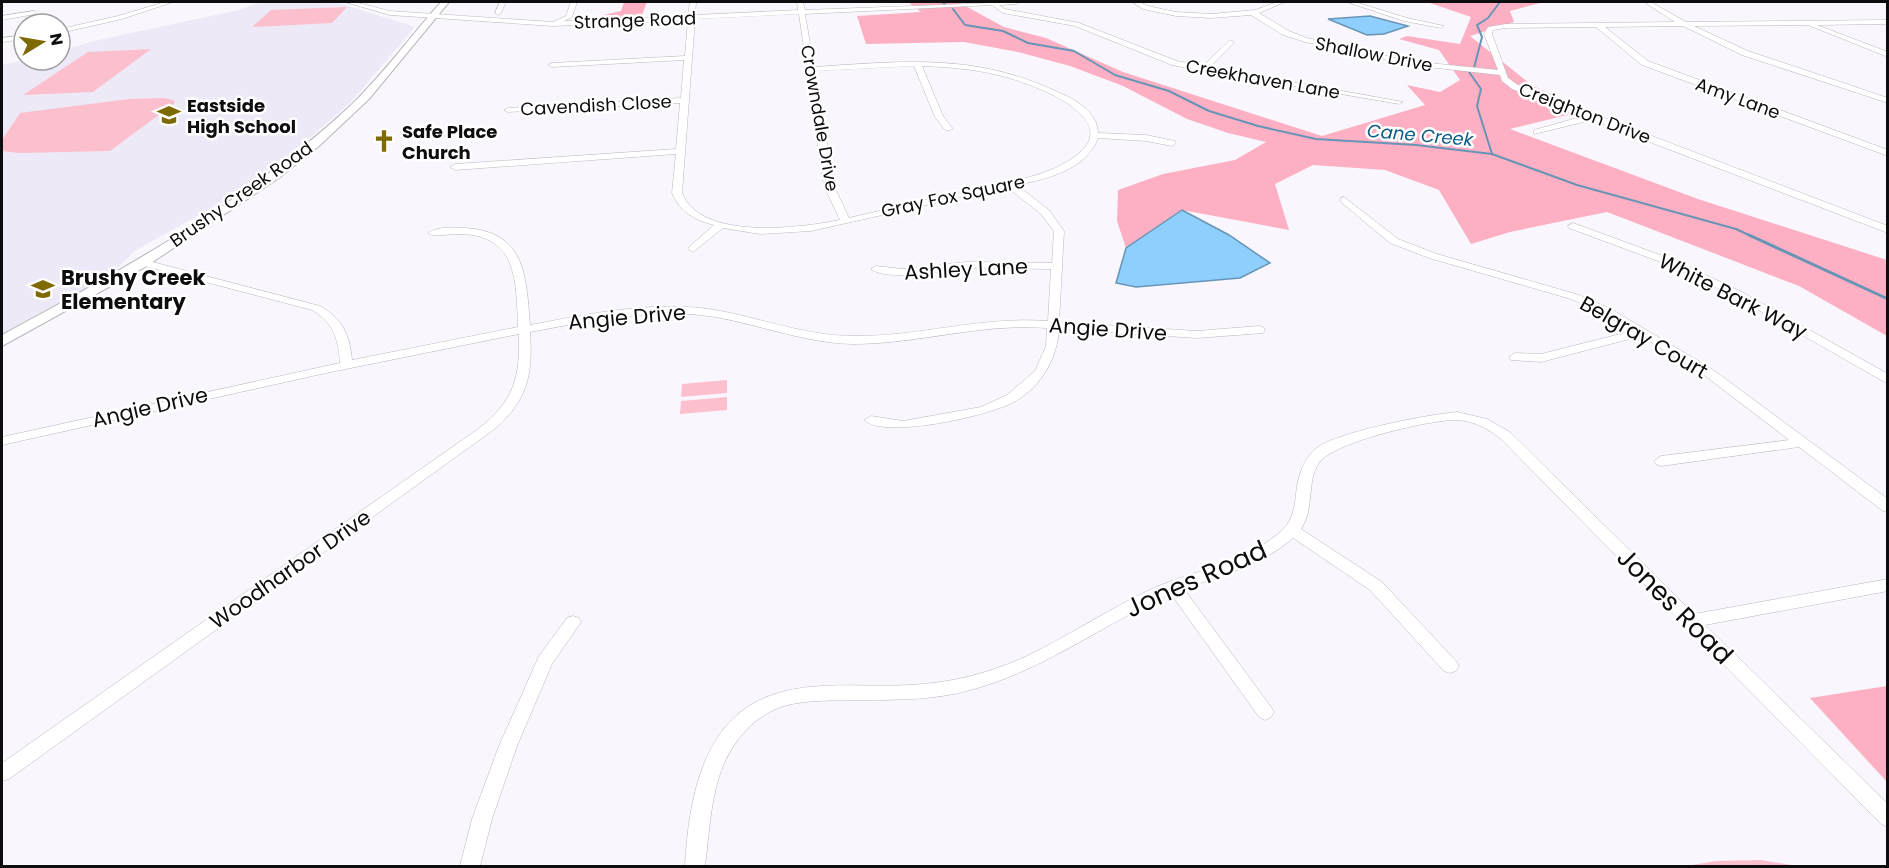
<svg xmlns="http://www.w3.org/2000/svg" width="1889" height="868" font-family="Poppins,sans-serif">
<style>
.built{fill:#eee9f6}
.green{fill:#fcbfcd}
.forest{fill:#fdb0c3}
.water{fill:#8fcffd;stroke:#6894b5;stroke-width:1.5}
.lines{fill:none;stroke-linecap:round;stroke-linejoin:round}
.stream-far1{stroke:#6894b5;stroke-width:2}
.stream{stroke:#6894b5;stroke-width:3}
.minor-casing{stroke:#b9b7bc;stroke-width:1}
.tertiary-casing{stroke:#b9b7bc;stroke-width:2}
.minor{fill:#fff;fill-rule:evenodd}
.tertiary{fill:#fff;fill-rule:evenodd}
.labels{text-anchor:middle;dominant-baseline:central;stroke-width:5;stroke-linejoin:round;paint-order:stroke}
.far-street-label{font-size:18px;fill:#0d0c0e;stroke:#fff}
.far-poi-label{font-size:18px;font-weight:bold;fill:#0d0c0e;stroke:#fff;text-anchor:start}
.far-water-label{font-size:18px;font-style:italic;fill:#0e5b86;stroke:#fff}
.street-label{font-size:21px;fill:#0d0c0e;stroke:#fff}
.poi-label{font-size:21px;font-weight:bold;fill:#0d0c0e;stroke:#fff;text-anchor:start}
.near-street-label{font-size:26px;fill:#0d0c0e;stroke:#fff}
</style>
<rect width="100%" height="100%" fill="#f9f7fd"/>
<path class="built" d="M261 2H336L415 27 350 103 284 160 219 204 136 250 111 274 2 334V65L25 60H60V51L94 41 239 10Z"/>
<g class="green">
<path d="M347 7 332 23 252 27 271 10Z"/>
<path d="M151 49 93 92 23 95 88 52Z"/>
<path d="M164 98 173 100 175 103 110 151 20 153 2 151V140L20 113 129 99Z"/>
<path d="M727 380V393L681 397 682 384Z"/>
<path d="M727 397V410L680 414 681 401Z"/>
<path d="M1761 860 1797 866H1686L1716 861Z"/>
</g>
<g class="forest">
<path d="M624 2H647L641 18 597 20 599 16 621 11Z"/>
<path d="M908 2H958L1004 27 1046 38 1123 72 1322 136 1425 105 1407 85 1440 92 1460 80 1439 50 1399 39 1407 36 1460 44 1471 17 1427 2H1543L1510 11 1514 22 1470 36 1533 86 1588 110 1510 129 1698 199 1887 260V336L1799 286 1607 212 1510 232 1471 244 1439 190 1385 170 1313 165 1275 184 1289 230 1182 210 1126 248 1117 221 1118 190 1163 174 1235 160 1266 142 1228 133 1187 119 1123 86 1070 66 1018 52 964 42 866 44 857 16 921 12Z"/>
<path d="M1887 686H1888L1887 782 1810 698Z"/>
</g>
<g class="water">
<path d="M1370 16 1408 26 1384 34 1367 35 1328 19Z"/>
<path d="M1182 210 1229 235 1270 263 1240 278 1136 287 1116 283 1126 248Z"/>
</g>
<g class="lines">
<g class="stream-far1">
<path d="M942 2 945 4"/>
<path d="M953 9 965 25 1003 31 1028 43 1074 51 1115 75 1169 91 1209 111 1258 126 1316 139 1416 145 1492 154 1577 185 1736 229 1753 237"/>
<path d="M1474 68 1482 37 1477 25 1488 18 1500 2"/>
<path d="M1469 72 1481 89 1477 106 1492 154"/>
</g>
<path class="stream" d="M1749 235 1888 299"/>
<g class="minor-casing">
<g id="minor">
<path d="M165 2H173L122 19 60 33V29L118 16Z"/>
<path d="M345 2H354L390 11 553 22 566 16 571 2H577L572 17 564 21 688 16 690 2H696L695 15 798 10 797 2H803L805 10 1020 2 1017 4 999 5 1005 9 1079 23 1177 61 1203 66 1230 40 1234 42 1233 44 1210 67 1403 102 1399 104 1207 71 1203 72 1199 70 1172 65 1075 26 1003 13 992 5 805 14 814 67C903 61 975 53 1058 92 1076 100 1097 111 1098 133L1146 135 1175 141 1176 143 1172 146 1146 141 1098 138C1086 170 1047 179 1017 185L1049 210 1064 231 1059 322 1197 331 1259 326 1263 327 1265 330 1263 333 1197 338 1059 329C1057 359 1042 385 1016 401 993 415 884 440 864 420L871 416 903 421 981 407 1007 395 1035 371 1046 346 1047 328C980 323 919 344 853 344 805 343 761 325 715 317 655 307 590 321 530 332 533 374 528 399 496 428L9 779 2 781V763L478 429C514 401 520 379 519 334L326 373 2 445V437L340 363C338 339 334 323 312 310L137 264V260H145L320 306C342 318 350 335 352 360L518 327C516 277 517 233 455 234 446 234 435 238 428 233 436 227 453 227 464 228 525 231 526 274 530 325 589 314 654 300 715 310 761 318 806 336 853 336 919 337 980 316 1048 321L1051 269C1023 269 995 267 967 268 945 270 887 282 871 269L876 266 902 269 968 262 1052 263 1054 231 1041 214 1007 187 811 231 760 234 723 228 693 252 688 249 689 247 714 225C695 220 680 212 672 193L676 154 455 170 450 167 455 164 676 149 680 103 508 112 504 110 508 108 681 98 684 60 552 67 548 65 552 63 685 56 688 20 553 26 390 15ZM799 14 824 186 840 220C800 228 701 241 682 193L695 19ZM914 66 935 117 946 131 953 129 943 116 922 66C948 67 973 69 998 75 1028 82 1131 118 1073 158 1044 178 1006 182 973 189 932 199 890 208 849 218L834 186 815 71Z"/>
<path d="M500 2H506L501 13 498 15 495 13Z"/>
<path d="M1132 2H1139L1148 6 1176 12 1211 14 1255 10 1277 2H1285L1259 13 1289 31 1307 38 1410 61 1498 70 1484 34 1488 27 1506 24 1675 22 1644 2H1651L1686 22 1888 20V24L1817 25 1888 52V57L1808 25 1694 26 1748 51 1888 98V103L1742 55 1683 26 1605 27 1648 61 1888 150V156L1642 65 1596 27 1506 28 1493 30 1492 34 1508 78 1518 85 1888 226V233L1592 120 1534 134V130L1584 116 1512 89 1502 81 1500 75 1410 65 1305 42 1283 35 1251 15 1211 18 1176 16 1143 9Z"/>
<path d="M1347 2H1355L1407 18 1444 26 1441 28 1404 21Z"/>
<path d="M34 11 36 14 2 20V16Z"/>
<path d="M24 35V39L2 42V38Z"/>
<path d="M1344 197 1398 239 1437 254 1579 295 1611 309 1712 369 1888 499V512L1883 511 1799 447 1661 466 1656 464 1654 461 1661 456 1789 440 1704 375 1641 336 1541 362 1511 360 1509 357 1515 353 1541 354 1632 331 1603 313 1571 299 1429 258 1390 243 1341 202V198Z"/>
<path d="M1573 223 1674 260 1742 292 1888 374V384L1734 296 1666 264 1569 228 1568 226Z"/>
<path d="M1457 412 1487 419 1510 432 1694 614 1888 579V591L1705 625 1888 804V827L1881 824 1500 438C1488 429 1474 421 1458 420 1433 419 1332 442 1319 463 1306 482 1315 508 1301 529L1382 582 1456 661 1459 666 1456 671 1450 673 1444 671 1370 590 1293 538C1263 565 1221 575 1184 589L1271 707 1274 712 1271 717 1265 720 1259 717 1171 594C1103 624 1046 669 974 689 938 700 899 700 861 700 836 701 809 699 784 706 752 716 729 745 719 777 710 806 709 836 705 866H685C688 812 698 738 749 706 795 677 857 688 909 685 951 683 991 673 1029 655 1072 634 1112 607 1156 587 1195 571 1240 563 1274 537 1302 517 1291 498 1301 471 1304 462 1310 453 1318 447 1342 431 1426 415 1457 412Z"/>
<path d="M573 616 579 618 581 622 552 664 517 746 492 819 480 866H460L472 819 499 746 539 656 567 618Z"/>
</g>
</g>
<g class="tertiary-casing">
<path id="tertiary" d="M441 2H449L369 99 319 146 279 178 145 267 2 346V335C123 270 246 202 348 108 382 76 410 37 441 2Z"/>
</g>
<use href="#minor" class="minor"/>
<use href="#tertiary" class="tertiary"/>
</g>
<defs>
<g id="school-bare" transform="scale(1.8)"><path d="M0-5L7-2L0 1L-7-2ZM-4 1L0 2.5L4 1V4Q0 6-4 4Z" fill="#7d6a01" stroke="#fff" stroke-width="2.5" paint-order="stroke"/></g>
<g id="church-bare" transform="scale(1.8)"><path d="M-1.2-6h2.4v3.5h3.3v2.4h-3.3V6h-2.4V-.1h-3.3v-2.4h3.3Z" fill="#7d6a01" stroke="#fff" stroke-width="2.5" paint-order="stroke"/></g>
</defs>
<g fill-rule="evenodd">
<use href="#school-bare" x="169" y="115"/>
<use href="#church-bare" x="384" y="141"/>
<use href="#school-bare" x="43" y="289"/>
</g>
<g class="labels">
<g class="far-street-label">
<text transform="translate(635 20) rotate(-2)">Strange Road</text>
<text transform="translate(1374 54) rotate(11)">Shallow Drive</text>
<text transform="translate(1263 79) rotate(10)">Creekhaven Lane</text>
<text transform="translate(1738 98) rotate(20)">Amy Lane</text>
<text transform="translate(596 105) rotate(-3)">Cavendish Close</text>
<text transform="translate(1585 113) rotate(21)">Creighton Drive</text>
<text transform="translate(820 118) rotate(80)">Crowndale Drive</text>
<text transform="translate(241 194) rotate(-35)">Brushy Creek Road</text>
<text transform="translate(953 196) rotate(-12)">Gray Fox Square</text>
</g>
<g class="far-poi-label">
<text x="187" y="105">Eastside<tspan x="187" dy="21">High School</tspan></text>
<text x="402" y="131">Safe Place<tspan x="402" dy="21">Church</tspan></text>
</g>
<g class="far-water-label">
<text transform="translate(1420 135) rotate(5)">Cane Creek</text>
</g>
<g class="street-label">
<text transform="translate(966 269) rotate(-3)">Ashley Lane</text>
<text transform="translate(1733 296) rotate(27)">White Bark Way</text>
<text transform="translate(627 317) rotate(-5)">Angie Drive</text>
<text transform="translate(1108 329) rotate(4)">Angie Drive</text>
<text transform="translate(1644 337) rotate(30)">Belgray Court</text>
<text transform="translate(150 407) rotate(-13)">Angie Drive</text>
<text transform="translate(290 569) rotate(-35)">Woodharbor Drive</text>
</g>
<g class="poi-label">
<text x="61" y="277">Brushy Creek<tspan x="61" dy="24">Elementary</tspan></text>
</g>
<g class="near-street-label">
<text transform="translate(1196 579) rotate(-24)">Jones Road</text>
<text transform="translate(1675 606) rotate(45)">Jones Road</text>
</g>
</g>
<rect width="1889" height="868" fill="none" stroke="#0d0c0e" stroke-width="6"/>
<g transform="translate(42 42) rotate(79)"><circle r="28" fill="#ffffff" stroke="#9e9e9f" stroke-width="1.5"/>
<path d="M0-4.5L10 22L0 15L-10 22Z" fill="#7d6a01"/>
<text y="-9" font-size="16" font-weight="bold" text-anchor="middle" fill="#0d0c0e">N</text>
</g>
</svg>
